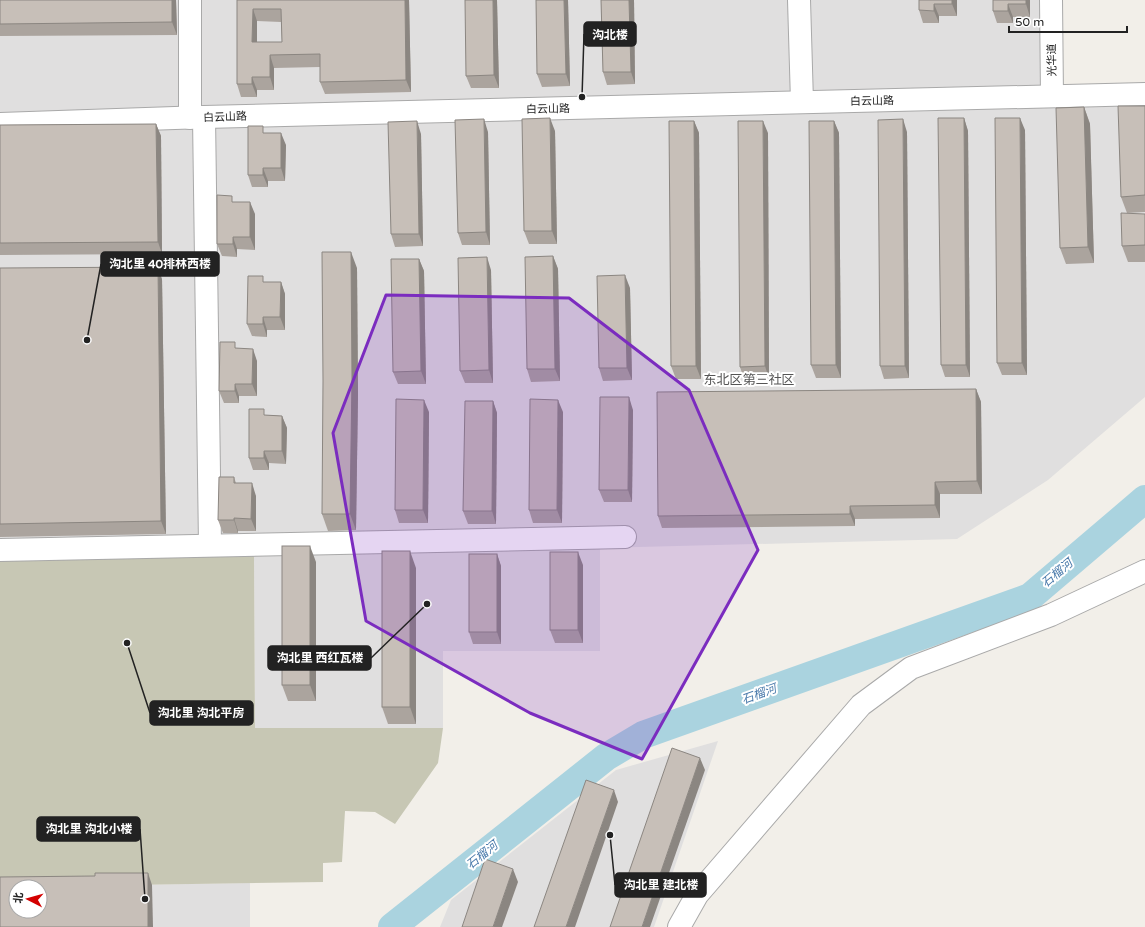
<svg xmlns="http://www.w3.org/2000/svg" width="1145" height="927" font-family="'Varela Round','Noto Sans SC',sans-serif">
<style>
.residential{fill:#e0dfdf;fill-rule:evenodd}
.construction{fill:#c7c7b4}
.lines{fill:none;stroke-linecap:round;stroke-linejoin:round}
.river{stroke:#aad3df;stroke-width:28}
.minor-casing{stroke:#a9a9a9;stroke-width:24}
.minor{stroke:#fff;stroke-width:22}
.wall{fill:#aba49e;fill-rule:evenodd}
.shaded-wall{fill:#8b8681}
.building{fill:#c7bfb8;stroke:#8b8681;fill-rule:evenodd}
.marked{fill:#7b2cbf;fill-opacity:0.2;stroke:#7b2cbf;stroke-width:3;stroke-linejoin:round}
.labels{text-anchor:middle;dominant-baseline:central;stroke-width:4;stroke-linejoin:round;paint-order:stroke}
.street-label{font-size:11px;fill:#222;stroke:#fff}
.water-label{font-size:12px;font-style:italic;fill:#4a7aab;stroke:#fff}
.quarter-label{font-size:13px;fill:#555;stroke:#fff}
.leader{fill:none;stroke:#222;stroke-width:1.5}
.callout-dot{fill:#222;stroke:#fff;stroke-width:1.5}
.callout{fill:#222;stroke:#222;stroke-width:1.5}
.callout-label{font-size:12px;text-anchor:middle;font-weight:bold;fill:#fff}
</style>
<rect width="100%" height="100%" fill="#f2efe9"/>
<g class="residential">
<path d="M0 0H1045L1044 101 1145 102V397L1048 480 957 539 600 548V651H443V728H255L254 556 0 559Z"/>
<path d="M718 741 654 927H440L451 900 616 770Z"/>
<path d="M250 883V927H0V887ZM16 887H40V911H16Z"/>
</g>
<path class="construction" d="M254 556 255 728H443L438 763 395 824 375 812 345 811 342 862 323 863V882L0 887V559Z"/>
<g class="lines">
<path class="river" d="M392 927 606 757 643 735 1030 597 1145 499"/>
<g class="minor-casing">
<g id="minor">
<path d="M190 0V118"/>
<path d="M799 0 802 102"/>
<path d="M1051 0 1052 96"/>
<path d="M204 117 210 545"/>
<path d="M0 124 204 117 1145 94"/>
<path d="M0 550 625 537"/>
<path d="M679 927 697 895 861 705 911 668 1051 615 1145 571"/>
</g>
</g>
<use href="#minor" class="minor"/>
</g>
<g class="wall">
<path d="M0 0H176L177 35 0 36Z"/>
<path d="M237 0H409L411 92 325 94 320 82V67L274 68V90H257V97H241L237 84ZM257 21 281 22 282 42H257Z"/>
<path d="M497 0 499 88H471L466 76Z"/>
<path d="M536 0H568L570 86 542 87 537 74Z"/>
<path d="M601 0H634L635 84 607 85 603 72Z"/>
<path d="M919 0H957V16H939V23H923L919 10Z"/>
<path d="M993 0H1030V17H1013V23H997L993 11Z"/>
<path d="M1145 106V212L1127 213 1121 197Z"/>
<path d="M1084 107 1090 124 1094 263 1066 264 1060 248Z"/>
<path d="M964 118 968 131 970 377H945L941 365Z"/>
<path d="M694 121 699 133 701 379H676L671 366Z"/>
<path d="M834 121 839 133 841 378H816L811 365Z"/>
<path d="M156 124 161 136 162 254 0 255V125Z"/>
<path d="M1025 130 1027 375H1002L997 363Z"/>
<path d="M555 131 557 244H529L524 231Z"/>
<path d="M488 132 490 245H462L458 233Z"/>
<path d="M907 132 909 378 884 379 880 366Z"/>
<path d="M265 133 286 145 285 181H268V187H252L248 175Z"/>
<path d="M768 133 769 379H744L740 367Z"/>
<path d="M421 134 423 246 395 247 391 234Z"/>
<path d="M235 202 255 214V250L237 249V257L222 256 217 244Z"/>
<path d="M1145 214V262H1128L1122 246Z"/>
<path d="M553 256 558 269 560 381 531 382 527 369Z"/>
<path d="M419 259 424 271 426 384H398L393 372Z"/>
<path d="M0 268 162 279 166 534 0 537Z"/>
<path d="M357 268 358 394 356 530 328 531 322 514Z"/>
<path d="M491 270 493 383H465L460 371Z"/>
<path d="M265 282H281L285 294V330H267V337L252 336 247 324Z"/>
<path d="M630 288 632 380 603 381 599 368Z"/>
<path d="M237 348 257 361V396H239V403H224L219 391Z"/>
<path d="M976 389 981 402 982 494H940V518L855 519V526L662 528 658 516Z"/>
<path d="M493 401 497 413 496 524H468L463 511Z"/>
<path d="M633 410 632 502H604L599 490Z"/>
<path d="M429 412 428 523H399L395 510Z"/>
<path d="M563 412 562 523H533L529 510Z"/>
<path d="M266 415 282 416 287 428 286 464 269 463V470H253L249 458Z"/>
<path d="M234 477 236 483 256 496V531H238V533H223L218 520Z"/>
<path d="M497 554 501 566V644H473L469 632Z"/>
<path d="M316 562V701H288L282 685Z"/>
<path d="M583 565V643H555L550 630Z"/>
<path d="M416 568V724H388L382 707Z"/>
</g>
<g class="shaded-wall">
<path d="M172 0H176L177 35 172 22Z"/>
<path d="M405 0H409L411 92 406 80Z"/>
<path d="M493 0H497L499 88 494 75Z"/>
<path d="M564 0H568L570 86 566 74Z"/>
<path d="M629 0H634L635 84 631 72Z"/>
<path d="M952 0H957V16L952 4Z"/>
<path d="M1026 0H1030V17L1026 4Z"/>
<path d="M934 4 939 16V23L934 11Z"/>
<path d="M1008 4 1013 17V23L1008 11Z"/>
<path d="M253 9 257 21V54L252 42Z"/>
<path d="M270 55 274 68V90L270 77Z"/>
<path d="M252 77 257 90V97L252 84Z"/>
<path d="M1084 107 1090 124 1094 263 1088 247Z"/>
<path d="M550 118 555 131 557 244 552 231Z"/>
<path d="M964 118 968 131 970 377 966 365Z"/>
<path d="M1020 118 1025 130 1027 375 1022 363Z"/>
<path d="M484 119 488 132 490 245 486 232Z"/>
<path d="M903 119 907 132 909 378 905 366Z"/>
<path d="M417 121 421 134 423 246 419 234Z"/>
<path d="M694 121 699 133 701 379 696 366Z"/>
<path d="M763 121 768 133 769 379 765 366Z"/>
<path d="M834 121 839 133 841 378 836 365Z"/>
<path d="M156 124 161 136 162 254 158 242Z"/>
<path d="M281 133 286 145 285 181 281 168Z"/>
<path d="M263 168 268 181V187L263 175Z"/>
<path d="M250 202 255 214V250L250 237Z"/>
<path d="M233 237 237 249V257L233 244Z"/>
<path d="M351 252 357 268 358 394 356 530 350 514Z"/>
<path d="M553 256 558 269 560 381 555 369Z"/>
<path d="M487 257 491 270 493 383 489 370Z"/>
<path d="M419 259 424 271 426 384 421 371Z"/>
<path d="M158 267 162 279 166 534 161 521Z"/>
<path d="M625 275 630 288 632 380 627 368Z"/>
<path d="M281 282 285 294V330L280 317Z"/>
<path d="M263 317 267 330V337L263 324Z"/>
<path d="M253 349 257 361V396L252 384Z"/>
<path d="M235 384 239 396V403L235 391Z"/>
<path d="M976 389 981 402 982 494 977 481Z"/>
<path d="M629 397 633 410 632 502 628 490Z"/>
<path d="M424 400 429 412 428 523 423 510Z"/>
<path d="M558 400 563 412 562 523 557 510Z"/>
<path d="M493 401 497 413 496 524 492 511Z"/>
<path d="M282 416 287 428 286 464 282 451Z"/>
<path d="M264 451 269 463V470L264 458Z"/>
<path d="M935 482 940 494V518L935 505Z"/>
<path d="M252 483 256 496V531L251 519Z"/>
<path d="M850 506 855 519V526L850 514Z"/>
<path d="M234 518 238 531V533L234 520Z"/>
<path d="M310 546 316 562V701L310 685Z"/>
<path d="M410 551 416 568V724L410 707Z"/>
<path d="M578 552 583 565V643L578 630Z"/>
<path d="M497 554 501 566V644L497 632Z"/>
<path d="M700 758 705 770 650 927H642Z"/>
<path d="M614 790 618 802 575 927H566Z"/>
<path d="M513 869 518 882 502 927H493Z"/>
<path d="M148 873 152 885 153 927H148Z"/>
</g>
<g class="building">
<path d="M0 0H172V22L0 24Z"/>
<path d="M237 0H405L406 80 320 82V54L270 55V77H252V84H237ZM253 9H281L282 42H252Z"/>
<path d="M465 0H493L494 75 466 76Z"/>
<path d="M536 0H564L566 74H537Z"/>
<path d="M601 0H629L631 72H603Z"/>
<path d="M919 0H952V4H934V11L919 10Z"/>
<path d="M993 0H1026V4H1008V11H993Z"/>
<path d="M1118 106H1145V195L1121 197Z"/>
<path d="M1084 107 1088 247 1060 248 1056 108Z"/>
<path d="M550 118 552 231H524L522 119Z"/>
<path d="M938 118H964L966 365H941Z"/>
<path d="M995 118H1020L1022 363H997Z"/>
<path d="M484 119 486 232 458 233 455 120Z"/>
<path d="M903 119 905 366H880L878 120Z"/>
<path d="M417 121 419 234H391L388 122Z"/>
<path d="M669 121H694L696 366H671Z"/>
<path d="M738 121H763L765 366 740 367Z"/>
<path d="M809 121H834L836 365H811Z"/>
<path d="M156 124 158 242 0 243V125Z"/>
<path d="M248 126H263V133H281V168H263V175H248Z"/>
<path d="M217 195 232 196V202H250V237H233V244H217Z"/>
<path d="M1121 213 1145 214V245L1122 246Z"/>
<path d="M322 252H351L352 378 350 514H322L323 381Z"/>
<path d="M553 256 555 369H527L525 257Z"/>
<path d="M487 257 489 370 460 371 458 258Z"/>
<path d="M391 259H419L421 371 393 372Z"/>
<path d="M158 267 161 521 0 524V268Z"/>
<path d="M625 275 627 368H599L597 276Z"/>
<path d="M248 276H263V282H281L280 317H263V324H247Z"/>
<path d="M220 342H235V348L253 349 252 384H235V391H219Z"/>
<path d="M976 389 977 481 935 482V505L850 506V514L658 516 657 392Z"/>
<path d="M600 397H629L628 490H599Z"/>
<path d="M396 399 424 400 423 510H395Z"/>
<path d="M530 399 558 400 557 510H529Z"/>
<path d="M465 401H493L492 511H463Z"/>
<path d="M249 409H264V415L282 416V451H264V458H249Z"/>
<path d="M219 477H234V483H252L251 519 234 518V520H218Z"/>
<rect x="282" y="546" width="28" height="139"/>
<rect x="382" y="551" width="28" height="156"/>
<rect x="550" y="552" width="28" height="78"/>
<rect x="469" y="554" width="28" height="78"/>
<path d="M672 748 700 758 642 927H610Z"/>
<path d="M586 780 614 790 566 927H534Z"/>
<path d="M485 859 513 869 493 927H462Z"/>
<path d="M95 873H148V927H0V877L95 876ZM16 887H40V911H16Z"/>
</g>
<path class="marked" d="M386 295 569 298 689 390 758 550 642 759 530 713 366 621 333 433Z"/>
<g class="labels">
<g class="street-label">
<text transform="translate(1052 60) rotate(-91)">光华道</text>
<text transform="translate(872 101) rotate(-1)">白云山路</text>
<text transform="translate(548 109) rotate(-1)">白云山路</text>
<text transform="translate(225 117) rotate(-2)">白云山路</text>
</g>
<g class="water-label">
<text transform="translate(1057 573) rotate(-40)">石榴河</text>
<text transform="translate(759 694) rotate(-20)">石榴河</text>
<text transform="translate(482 855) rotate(-39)">石榴河</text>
</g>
<g class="quarter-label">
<text x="749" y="380">东北区第三社区</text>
</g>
</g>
<path class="leader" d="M582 97L584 34M87 340L101 264M427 604L371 658M127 643L150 713M145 899L140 829M610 835L615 885"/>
<g class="callout-dot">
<circle cx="582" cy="97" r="4"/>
<circle cx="87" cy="340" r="4"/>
<circle cx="427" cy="604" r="4"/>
<circle cx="127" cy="643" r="4"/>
<circle cx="145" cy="899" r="4"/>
<circle cx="610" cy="835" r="4"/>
</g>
<g class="callout">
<rect x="584" y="22" width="52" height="24" rx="4"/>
<rect x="101" y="252" width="118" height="24" rx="4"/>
<rect x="268" y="646" width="103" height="24" rx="4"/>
<rect x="150" y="701" width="103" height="24" rx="4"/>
<rect x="37" y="817" width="103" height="24" rx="4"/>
<rect x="615" y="873" width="91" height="24" rx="4"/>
</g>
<g class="callout-label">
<text x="610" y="39">沟北楼</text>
<text x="160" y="268">沟北里 40排林西楼</text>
<text x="320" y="662">沟北里 西红瓦楼</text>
<text x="201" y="717">沟北里 沟北平房</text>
<text x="89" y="833">沟北里 沟北小楼</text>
<text x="661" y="889">沟北里 建北楼</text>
</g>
<g transform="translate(28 899) rotate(276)"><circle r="19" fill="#ffffff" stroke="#a7a7a7"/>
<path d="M0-3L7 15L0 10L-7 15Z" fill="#d40000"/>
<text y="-6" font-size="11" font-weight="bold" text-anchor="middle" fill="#222222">北</text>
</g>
<path d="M1009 26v6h118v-6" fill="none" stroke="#222222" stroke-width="2"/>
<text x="1015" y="26" font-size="12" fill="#222222" stroke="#ffffff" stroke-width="3" paint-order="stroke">50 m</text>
</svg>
